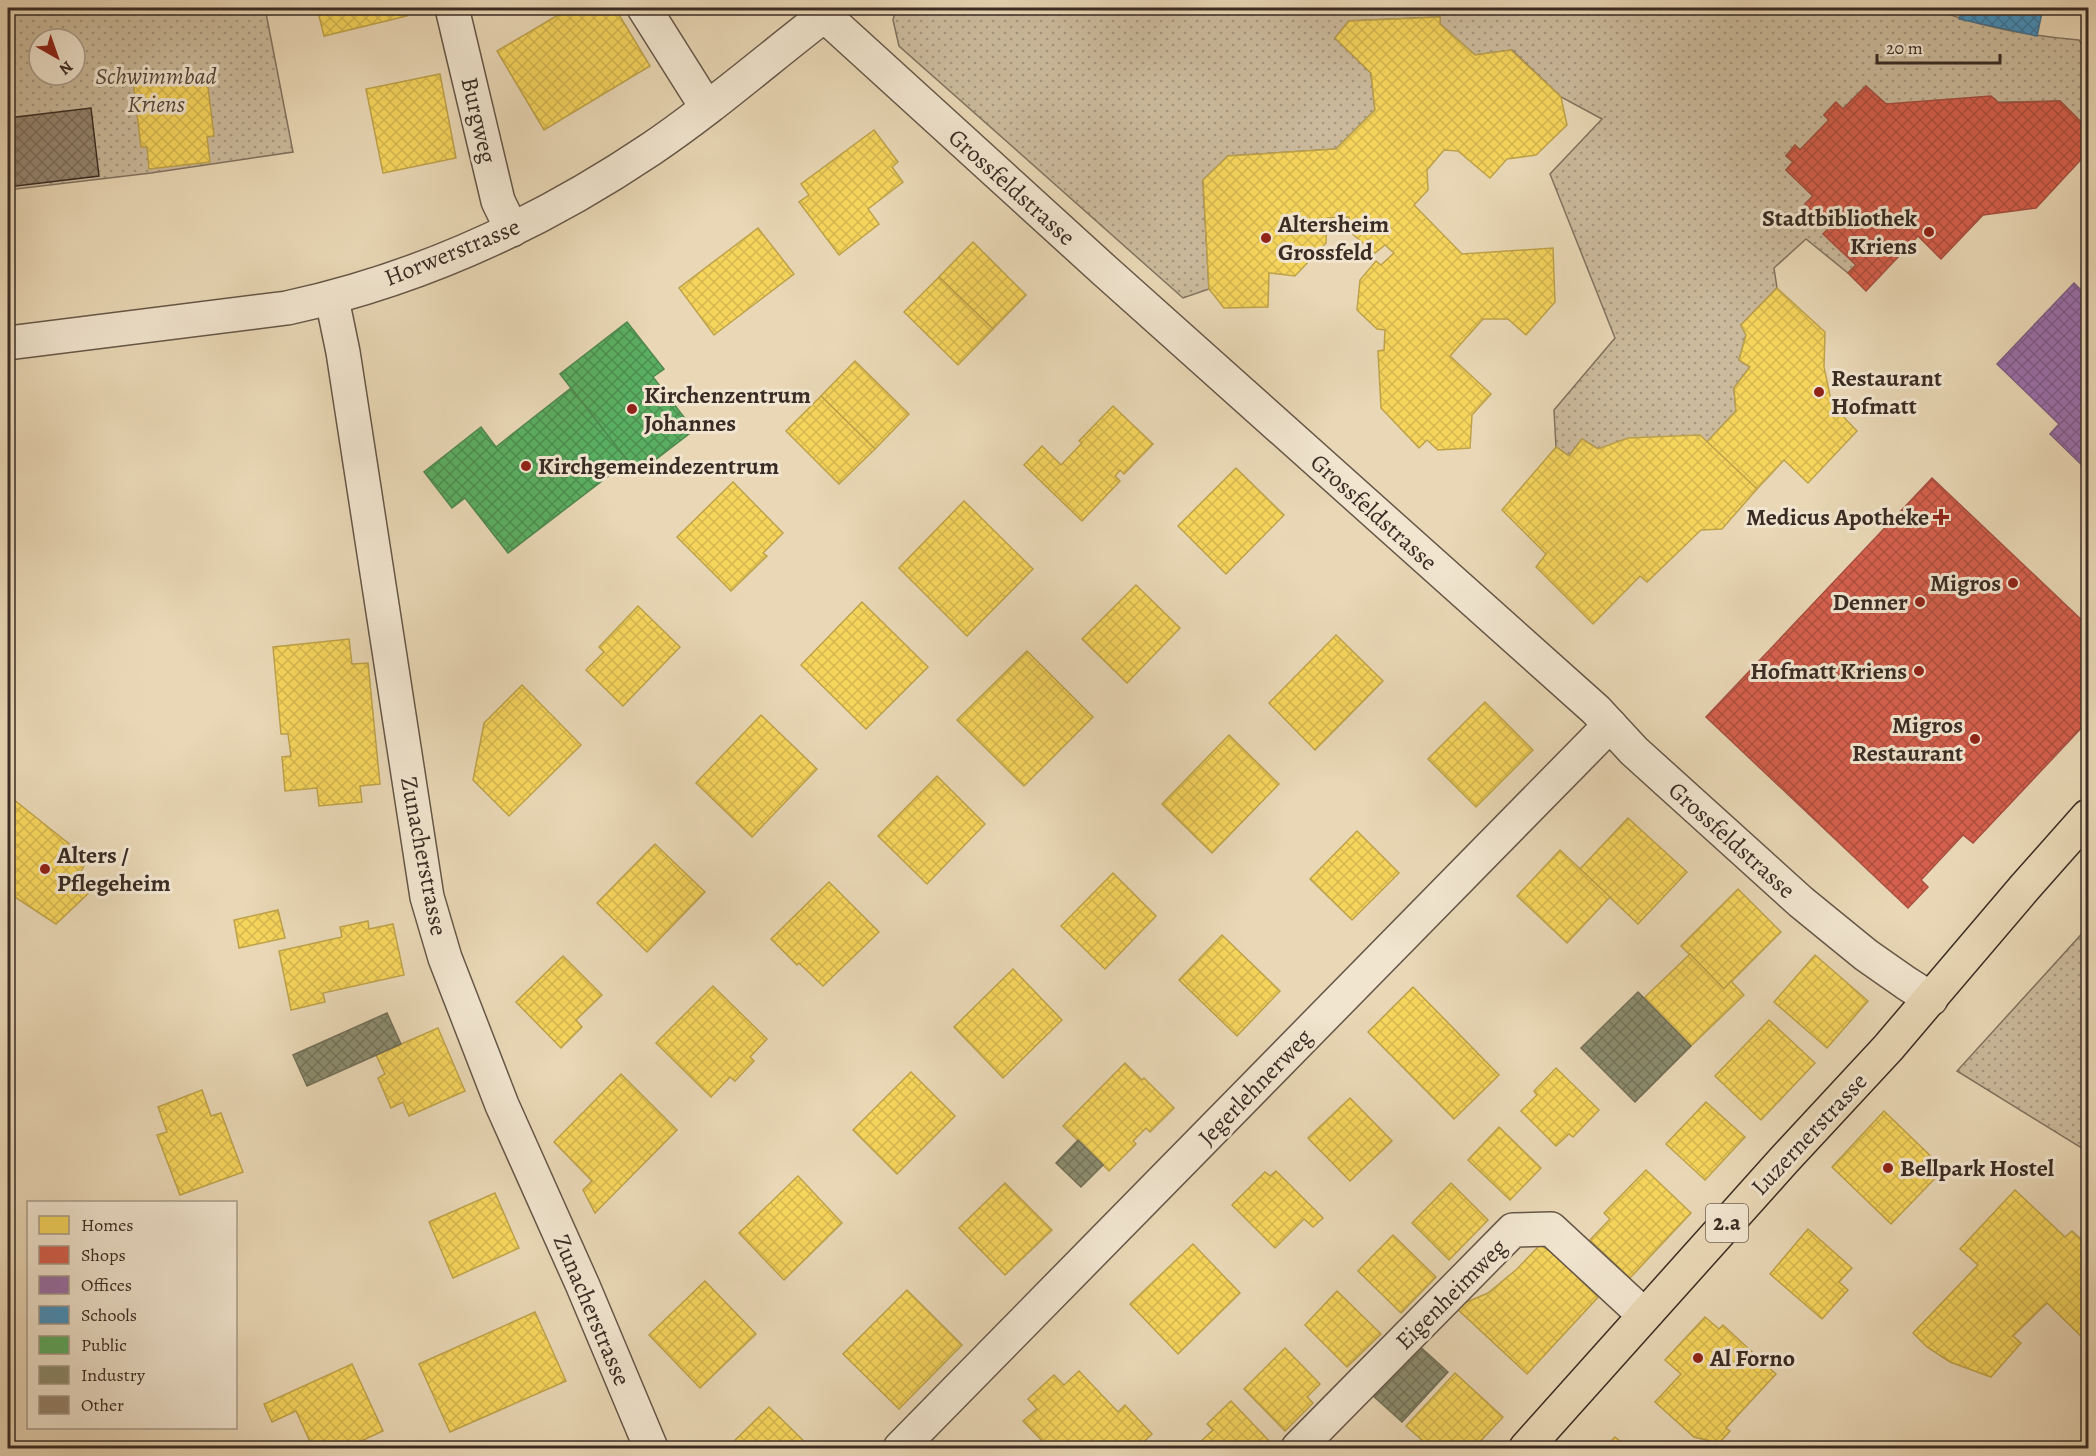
<svg xmlns="http://www.w3.org/2000/svg" width="2096" height="1456" font-family="Alegreya,serif">
<style>
.park{fill:url(#park-dots);stroke:#827360;stroke-width:1.5;fill-rule:evenodd}
.homes{fill:url(#homes-cross-hatch);stroke:#bea24b;stroke-width:1.5}
.shops{fill:url(#shops-cross-hatch);stroke:#a75041;stroke-width:1.5}
.offices{fill:url(#offices-cross-hatch);stroke:#7c5c82;stroke-width:1.5}
.schools{fill:url(#schools-cross-hatch);stroke:#407493;stroke-width:1.5}
.public{fill:url(#public-cross-hatch);stroke:#50874f;stroke-width:1.5}
.industry{fill:url(#industry-cross-hatch);stroke:#736f58;stroke-width:1.5}
.building{fill:url(#building-cross-hatch);stroke:#3a2c24;stroke-width:1.5}
.lines{fill:none;stroke-linecap:round;stroke-linejoin:round}
.minor-casing{stroke:#665748;stroke-width:36}
.tertiary-casing{stroke:#665748;stroke-width:36}
.primary-casing{stroke:#3a2c24;stroke-width:36}
.minor{stroke:#f1e5cf;stroke-width:33}
.tertiary{stroke:#f1e5cf;stroke-width:33}
.primary{stroke:#e9d7b5;stroke-width:33}
.poi-dot{fill:#8f2418;stroke:#f1e5cf;stroke-width:2}
.labels{text-anchor:middle;dominant-baseline:central;stroke-width:6;stroke-linejoin:round;paint-order:stroke}
.shield{fill:#f1e5cf;stroke:#716457;stroke-width:1.5}
.shield-label{font-size:22px;font-weight:bold;fill:#3a2c24}
.park-label{font-size:24px;font-style:italic;fill:#57483c;stroke:#f1e5cf}
.street-label{font-size:24px;fill:#3a2c24;stroke:#f1e5cf}
.poi-label{font-size:24px;font-weight:bold;fill:#3a2c24;stroke:#f1e5cf;text-anchor:start}
</style>
<defs>
<pattern id="park-dots" width="8" height="8" patternUnits="userSpaceOnUse" patternTransform="scale(1.5)"><rect width="8" height="8" fill="#cbba9c"/><path d="M2 2h.1M6 6h.1" fill="none" stroke="#a6977f" stroke-width="1.8" stroke-linecap="round"/></pattern>
<pattern id="homes-cross-hatch" width="8" height="8" patternUnits="userSpaceOnUse" patternTransform="scale(1.5)"><rect width="8" height="8" fill="#f6d55c"/><path d="M0 0l8 8M0 8l8-8" fill="none" stroke="#d4b750"/></pattern>
<pattern id="shops-cross-hatch" width="8" height="8" patternUnits="userSpaceOnUse" patternTransform="scale(1.5)"><rect width="8" height="8" fill="#d6604d"/><path d="M0 0l8 8M0 8l8-8" fill="none" stroke="#af4f40"/></pattern>
<pattern id="offices-cross-hatch" width="8" height="8" patternUnits="userSpaceOnUse" patternTransform="scale(1.5)"><rect width="8" height="8" fill="#9970ab"/><path d="M0 0l8 8M0 8l8-8" fill="none" stroke="#7e5c8b"/></pattern>
<pattern id="schools-cross-hatch" width="8" height="8" patternUnits="userSpaceOnUse" patternTransform="scale(1.5)"><rect width="8" height="8" fill="#4393c3"/><path d="M0 0l8 8M0 8l8-8" fill="none" stroke="#39789e"/></pattern>
<pattern id="public-cross-hatch" width="8" height="8" patternUnits="userSpaceOnUse" patternTransform="scale(1.5)"><rect width="8" height="8" fill="#5aae61"/><path d="M0 0l8 8M0 8l8-8" fill="none" stroke="#4b8e50"/></pattern>
<pattern id="industry-cross-hatch" width="8" height="8" patternUnits="userSpaceOnUse" patternTransform="scale(1.5)"><rect width="8" height="8" fill="#8c8c6e"/><path d="M0 0l8 8M0 8l8-8" fill="none" stroke="#73735a"/></pattern>
<pattern id="building-cross-hatch" width="8" height="8" patternUnits="userSpaceOnUse" patternTransform="scale(1.5)"><rect width="8" height="8" fill="#95856f"/><path d="M0 0l8 8M0 8l8-8" fill="none" stroke="#7b6d5b"/></pattern>
</defs>
<rect width="100%" height="100%" fill="#e9d7b5"/>
<filter id="stains"><feTurbulence type="fractalNoise" baseFrequency=".00333" numOctaves="4"/><feColorMatrix values="0 0 0 0 .2 0 0 0 0 .09 0 0 0 0 .02 0 0 0 .5 -.17"/></filter>
<radialGradient id="worn" r=".72"><stop offset=".6" stop-color="#630" stop-opacity="0"/><stop offset="1" stop-color="#630" stop-opacity=".3"/></radialGradient>
<g class="park">
<path d="M8 8H265L293 152 151 173 8 190ZM39 39H75V75H39Z"/>
<path d="M896 8H1932C1979 27 2029 36 2079 40L2088 56V118L2083 124 2060 101 1886 104 1866 86 1843 109 1835 103 1824 115 1829 120 1800 150 1795 145 1786 156 1793 162 1786 170 1813 196 1805 204 1830 227 1824 234 1856 265 1848 273 1806 239 1774 268 1777 288 1741 325 1746 335 1739 360 1750 367 1734 388 1736 411 1707 442 1598 449 1582 439 1569 456 1556 447 1554 410 1615 338 1550 174 1602 119 1561 97 1512 50 1475 55 1440 24V17L1349 21 1335 38 1371 73 1375 110 1336 149 1228 156 1203 180 1209 289 1183 298 899 46 893 20Z"/>
<path d="M2088 927V1152L1957 1071Z"/>
</g>
<g class="homes">
<path d="M317 8H406L407 16 324 36Z"/>
<path d="M570 8H615L650 66 544 130 497 51Z"/>
<path d="M1440 17V24L1475 55 1511 50 1561 97 1567 125 1536 155 1507 159 1490 178 1458 151 1444 150 1427 170 1428 190 1414 205 1462 254 1553 248 1555 302 1526 335 1508 319H1483L1450 356 1491 394 1472 415 1470 448 1438 450 1427 440 1419 448 1381 408 1378 351 1384 350 1385 330 1377 329 1357 310 1360 280 1376 261 1381 265 1394 253 1385 245 1375 253 1350 232 1349 217 1327 218 1326 243 1295 276 1269 273 1268 307 1224 308 1209 289 1203 180 1228 156 1336 149 1375 110 1371 73 1335 38 1349 21Z"/>
<path d="M206 71 214 136 207 137 210 162 149 169 147 147H141L133 80Z"/>
<path d="M440 74 456 158 383 173 366 89Z"/>
<path d="M874 130 898 162 892 167 903 182 868 209 879 224 839 255 799 202 809 195 801 184Z"/>
<path d="M758 228 794 274 714 335 679 288Z"/>
<path d="M973 242 1026 295 993 329 939 277Z"/>
<path d="M939 277 993 329 958 365 904 312Z"/>
<path d="M1777 288 1825 332 1824 367 1832 405 1857 431 1808 483 1784 460 1757 489 1707 442 1736 411 1734 388 1750 367 1739 360 1746 335 1741 325Z"/>
<path d="M855 361 909 414 875 449 821 396Z"/>
<path d="M821 396 875 449 839 484 786 431Z"/>
<path d="M1113 406 1153 444 1124 474 1120 470 1115 476 1120 481 1082 521 1024 465 1042 446 1061 465 1082 443 1079 441Z"/>
<path d="M1700 435 1757 489 1722 529 1701 530 1647 582 1640 576 1593 624 1536 567 1546 554 1502 510 1556 447 1569 456 1582 439 1598 449 1628 438Z"/>
<path d="M1236 468 1284 515 1226 574 1178 526Z"/>
<path d="M733 482 783 533 763 553 767 556 731 591 677 537Z"/>
<path d="M964 501 1033 569 967 636 899 568Z"/>
<path d="M1136 585 1180 628 1127 683 1082 639Z"/>
<path d="M862 602 928 667 866 729 801 665Z"/>
<path d="M638 606 680 647 623 706 586 670 604 652 599 647Z"/>
<path d="M1336 635 1383 681 1315 750 1269 703Z"/>
<path d="M349 639 352 664 368 663 380 784 360 786 362 802 319 806 317 788 285 791 282 757 291 756 288 734H281L273 647Z"/>
<path d="M1027 651 1093 717 1024 786 957 720Z"/>
<path d="M522 685 581 745 509 816 473 780 484 723Z"/>
<path d="M1485 702 1533 750 1476 807 1428 759Z"/>
<path d="M761 715 817 769 752 837 696 783Z"/>
<path d="M1229 735 1279 784 1212 853 1162 804Z"/>
<path d="M937 776 985 824 927 884 878 836Z"/>
<path d="M8 795 88 859 76 880 93 889 56 924 15 897 8 899Z"/>
<path d="M1628 818 1687 872 1638 924 1580 869Z"/>
<path d="M1357 831 1399 873 1352 920 1310 879Z"/>
<path d="M655 844 705 892 647 952 597 903Z"/>
<path d="M1560 850 1610 897 1567 943 1517 896Z"/>
<path d="M1113 873 1156 916 1105 969 1061 926Z"/>
<path d="M829 882 879 932 823 986 799 963 797 965 771 939Z"/>
<path d="M1738 889 1781 932 1724 989 1681 946Z"/>
<path d="M278 910 285 938 239 948 234 920Z"/>
<path d="M368 921 369 929 393 924 404 975 323 993 325 1002 291 1010 279 951 342 937 340 927Z"/>
<path d="M1222 935 1280 991 1237 1036 1179 980Z"/>
<path d="M1690 954 1724 989 1731 981 1744 995 1691 1046 1644 998Z"/>
<path d="M1815 955 1868 1001 1827 1048 1774 1002Z"/>
<path d="M563 956 602 995 576 1020 582 1027 561 1048 516 1002Z"/>
<path d="M1013 969 1062 1020 1003 1078 954 1027Z"/>
<path d="M713 986 767 1039 750 1057 754 1061 735 1081 730 1077 711 1097 656 1043Z"/>
<path d="M1413 987 1499 1075 1454 1119 1368 1032Z"/>
<path d="M1769 1020 1815 1063 1761 1120 1715 1076Z"/>
<path d="M438 1028 465 1091 409 1116 403 1102 391 1108 378 1078 385 1074 376 1055Z"/>
<path d="M1125 1063 1142 1080 1144 1078 1174 1108 1150 1132 1146 1128 1133 1141 1136 1144 1109 1171 1063 1126Z"/>
<path d="M1556 1068 1599 1110 1573 1137 1569 1134 1556 1146 1521 1111 1537 1095 1534 1091Z"/>
<path d="M911 1072 955 1116 897 1174 853 1130Z"/>
<path d="M621 1074 677 1130 595 1213 583 1190 592 1181 554 1142Z"/>
<path d="M202 1090 211 1116 221 1113 243 1172 180 1195 157 1135 167 1132 158 1107Z"/>
<path d="M1350 1098 1392 1141 1350 1181 1308 1138Z"/>
<path d="M1706 1102 1745 1137 1705 1180 1666 1144Z"/>
<path d="M1884 1111 1944 1169 1891 1224 1832 1167Z"/>
<path d="M1499 1127 1541 1168 1510 1200 1468 1160Z"/>
<path d="M1646 1170 1691 1213 1630 1278 1590 1240 1610 1219 1604 1213Z"/>
<path d="M1276 1171 1323 1218 1313 1227 1304 1219 1275 1248 1232 1205 1265 1172 1270 1176Z"/>
<path d="M798 1176 842 1223 784 1280 739 1233Z"/>
<path d="M1005 1183 1052 1230 1005 1275 959 1228Z"/>
<path d="M1451 1183 1488 1220 1449 1260 1412 1223Z"/>
<path d="M2015 1190 2065 1237 2072 1231 2088 1246V1343L2047 1303 2013 1336 2021 1343 1991 1377 1950 1362 1927 1347 1913 1333 1978 1265 1960 1249Z"/>
<path d="M495 1193 519 1248 453 1278 429 1222Z"/>
<path d="M1808 1229 1852 1268 1839 1282 1848 1290 1822 1319 1770 1274Z"/>
<path d="M1393 1235 1436 1277 1401 1313 1358 1271Z"/>
<path d="M1193 1244 1240 1293 1178 1354 1130 1304Z"/>
<path d="M1540 1245 1566 1261 1602 1293 1527 1374 1455 1307 1488 1293 1517 1269Z"/>
<path d="M705 1281 756 1334 700 1388 649 1335Z"/>
<path d="M907 1290 962 1345 899 1409 843 1354Z"/>
<path d="M1337 1291 1381 1334 1347 1367 1305 1325Z"/>
<path d="M535 1312 566 1381 450 1432 419 1364Z"/>
<path d="M1705 1317 1719 1329 1723 1325 1776 1374 1726 1428 1730 1431 1719 1443 1694 1437 1655 1402 1681 1374 1665 1360Z"/>
<path d="M1285 1348 1320 1384 1307 1397 1313 1403 1285 1431 1244 1389Z"/>
<path d="M352 1364 383 1431 346 1448H313L296 1411 272 1422 264 1404Z"/>
<path d="M1079 1371 1118 1412 1125 1405 1152 1434 1137 1448H1049L1023 1421 1037 1409 1028 1399 1054 1375 1064 1385Z"/>
<path d="M1455 1373 1503 1417 1474 1448H1431L1406 1426Z"/>
<path d="M1231 1401 1274 1446 1272 1448H1202L1198 1444 1213 1430 1207 1424Z"/>
<path d="M769 1407 811 1448H727Z"/>
<path d="M1615 1437 1628 1448H1605Z"/>
</g>
<g class="shops">
<path d="M1866 86 1886 104 1991 96 1999 103 2060 101 2083 124 2088 118V152L2036 208 1983 215 1941 259 1918 236 1866 291 1848 273 1856 265 1823 234 1830 227 1805 204 1813 196 1786 170 1793 162 1786 156 1795 145 1800 150 1829 120 1824 115 1836 102 1843 109Z"/>
<path d="M1932 478 2088 626V721L1973 843 1963 835 1921 880 1928 887 1908 908 1706 717Z"/>
</g>
<path class="offices" d="M2074 283 2088 297V471L2050 434 2059 424 1997 364Z"/>
<path class="schools" d="M1962 8H2043L2037 36 1959 19Z"/>
<g class="public">
<path d="M627 322 664 369 653 377 694 430 637 474 560 374Z"/>
<path d="M571 388 628 461 508 553 465 498 452 508 424 472 481 427 496 447Z"/>
</g>
<g class="industry">
<path d="M1638 992 1691 1046 1635 1102 1581 1048Z"/>
<path d="M387 1013 401 1044 307 1086 293 1055Z"/>
<path d="M1078 1140 1103 1165 1081 1187 1056 1163Z"/>
<path d="M1416 1343 1448 1372 1402 1422 1370 1393Z"/>
</g>
<path class="building" d="M91 108 99 176 8 187V118Z"/>
<g class="lines">
<g class="minor-casing">
<g id="minor">
<path d="M452 8 498 201 512 230"/>
<path d="M644 8 707 108"/>
<path d="M824 15 1104 270 1596 710 1634 751 1801 902 1866 955 1906 983 1931 999"/>
<path d="M332 299 343 352 427 897 445 958 502 1105 583 1286 651 1448"/>
<path d="M900 1448 1610 725"/>
<path d="M1298 1448 1513 1230 1551 1229 1644 1315"/>
</g>
</g>
<g class="tertiary-casing">
<path id="tertiary" d="M8 343 287 308C417 280 541 223 651 149 715 106 773 54 834 8"/>
</g>
<g class="primary-casing">
<path id="primary" d="M1526 1448 1784 1160 1888 1048 2025 887 2088 816"/>
</g>
<use href="#minor" class="minor"/>
<use href="#tertiary" class="tertiary"/>
<use href="#primary" class="primary"/>
</g>
<g class="poi-dot">
<circle cx="1929" cy="232" r="6"/>
<circle cx="1266" cy="238" r="6"/>
<circle cx="1819" cy="392" r="6"/>
<circle cx="632" cy="409" r="6"/>
<circle cx="526" cy="466" r="6"/>
<path d="M1938 508h6v6h6v6h-6v6h-6v-6h-6v-6h6z"/>
<circle cx="2013" cy="583" r="6"/>
<circle cx="1920" cy="602" r="6"/>
<circle cx="1919" cy="671" r="6"/>
<circle cx="1975" cy="739" r="6"/>
<circle cx="45" cy="869" r="6"/>
<circle cx="1888" cy="1168" r="6"/>
<circle cx="1698" cy="1358" r="6"/>
</g>
<g class="labels">
<rect class="shield" x="1706" y="1204" width="42" height="38" rx="4.5"/>
<g class="shield-label">
<text x="1727" y="1223">2.a</text>
</g>
<g class="park-label">
<text x="156" y="76">Schwimmbad<tspan x="156" dy="28">Kriens</tspan></text>
</g>
<g class="street-label">
<text transform="translate(479 120) rotate(77)">Burgweg</text>
<text transform="translate(1012 187) rotate(42)">Grossfeldstrasse</text>
<text transform="translate(452 252) rotate(-22)">Horwerstrasse</text>
<text transform="translate(1374 512) rotate(42)">Grossfeldstrasse</text>
<text transform="translate(1732 840) rotate(42)">Grossfeldstrasse</text>
<text transform="translate(424 856) rotate(79)">Zunacherstrasse</text>
<text transform="translate(1255 1087) rotate(-46)">Jegerlehnerweg</text>
<text transform="translate(1809 1134) rotate(-47)">Luzernerstrasse</text>
<text transform="translate(1451 1294) rotate(-45)">Eigenheimweg</text>
<text transform="translate(592 1310) rotate(67)">Zunacherstrasse</text>
</g>
<g class="poi-label">
<text x="1917" y="218" text-anchor="end">Stadtbibliothek<tspan x="1917" dy="28">Kriens</tspan></text>
<text x="1278" y="224">Altersheim<tspan x="1278" dy="28">Grossfeld</tspan></text>
<text x="1831" y="378">Restaurant<tspan x="1831" dy="28">Hofmatt</tspan></text>
<text x="644" y="395">Kirchenzentrum<tspan x="644" dy="28">Johannes</tspan></text>
<text x="538" y="466">Kirchgemeindezentrum</text>
<text x="1929" y="517" text-anchor="end">Medicus Apotheke</text>
<text x="2001" y="583" text-anchor="end">Migros</text>
<text x="1908" y="602" text-anchor="end">Denner</text>
<text x="1907" y="671" text-anchor="end">Hofmatt Kriens</text>
<text x="1963" y="725" text-anchor="end">Migros<tspan x="1963" dy="28">Restaurant</tspan></text>
<text x="57" y="855">Alters /<tspan x="57" dy="28">Pflegeheim</tspan></text>
<text x="1900" y="1168">Bellpark Hostel</text>
<text x="1710" y="1358">Al Forno</text>
</g>
</g>
<rect width="2096" height="1456" fill="none" stroke="#e9d7b5" stroke-width="30"/>
<rect x="9" y="9" width="2078" height="1438" fill="none" stroke="#3a2c24" stroke-width="3"/>
<rect x="15" y="15" width="2066" height="1426" fill="none" stroke="#3a2c24" stroke-width="1.5"/>
<rect x="27" y="1201" width="210" height="228" fill="#f1e5cf" stroke="#a89b8b" stroke-width="1.5"/>
<rect x="39" y="1216" width="30" height="18" fill="#f6d55c" stroke="#a89b8b" stroke-width="1.5"/>
<text x="81" y="1231" font-size="18" fill="#3a2c24">Homes</text>
<rect x="39" y="1246" width="30" height="18" fill="#d6604d" stroke="#a89b8b" stroke-width="1.5"/>
<text x="81" y="1261" font-size="18" fill="#3a2c24">Shops</text>
<rect x="39" y="1276" width="30" height="18" fill="#9970ab" stroke="#a89b8b" stroke-width="1.5"/>
<text x="81" y="1291" font-size="18" fill="#3a2c24">Offices</text>
<rect x="39" y="1306" width="30" height="18" fill="#4393c3" stroke="#a89b8b" stroke-width="1.5"/>
<text x="81" y="1321" font-size="18" fill="#3a2c24">Schools</text>
<rect x="39" y="1336" width="30" height="18" fill="#5aae61" stroke="#a89b8b" stroke-width="1.5"/>
<text x="81" y="1351" font-size="18" fill="#3a2c24">Public</text>
<rect x="39" y="1366" width="30" height="18" fill="#8c8c6e" stroke="#a89b8b" stroke-width="1.5"/>
<text x="81" y="1381" font-size="18" fill="#3a2c24">Industry</text>
<rect x="39" y="1396" width="30" height="18" fill="#95856f" stroke="#a89b8b" stroke-width="1.5"/>
<text x="81" y="1411" font-size="18" fill="#3a2c24">Other</text>
<g transform="translate(57 57) rotate(140)"><circle r="28" fill="#f1e5cf" stroke="#a89b8b" stroke-width="1.5"/>
<path d="M0-4.5L10 22L0 15L-10 22Z" fill="#8f2418"/>
<text y="-9" font-size="16" font-weight="bold" text-anchor="middle" fill="#3a2c24">N</text>
</g>
<path d="M1877 54v9h123v-9" fill="none" stroke="#3a2c24" stroke-width="3"/>
<text x="1886" y="54" font-size="18" fill="#3a2c24" stroke="#f1e5cf" stroke-width="4.5" paint-order="stroke">20 m</text>
<rect width="100%" height="100%" filter="url(#stains)"/>
<rect width="100%" height="100%" fill="url(#worn)"/>
</svg>
